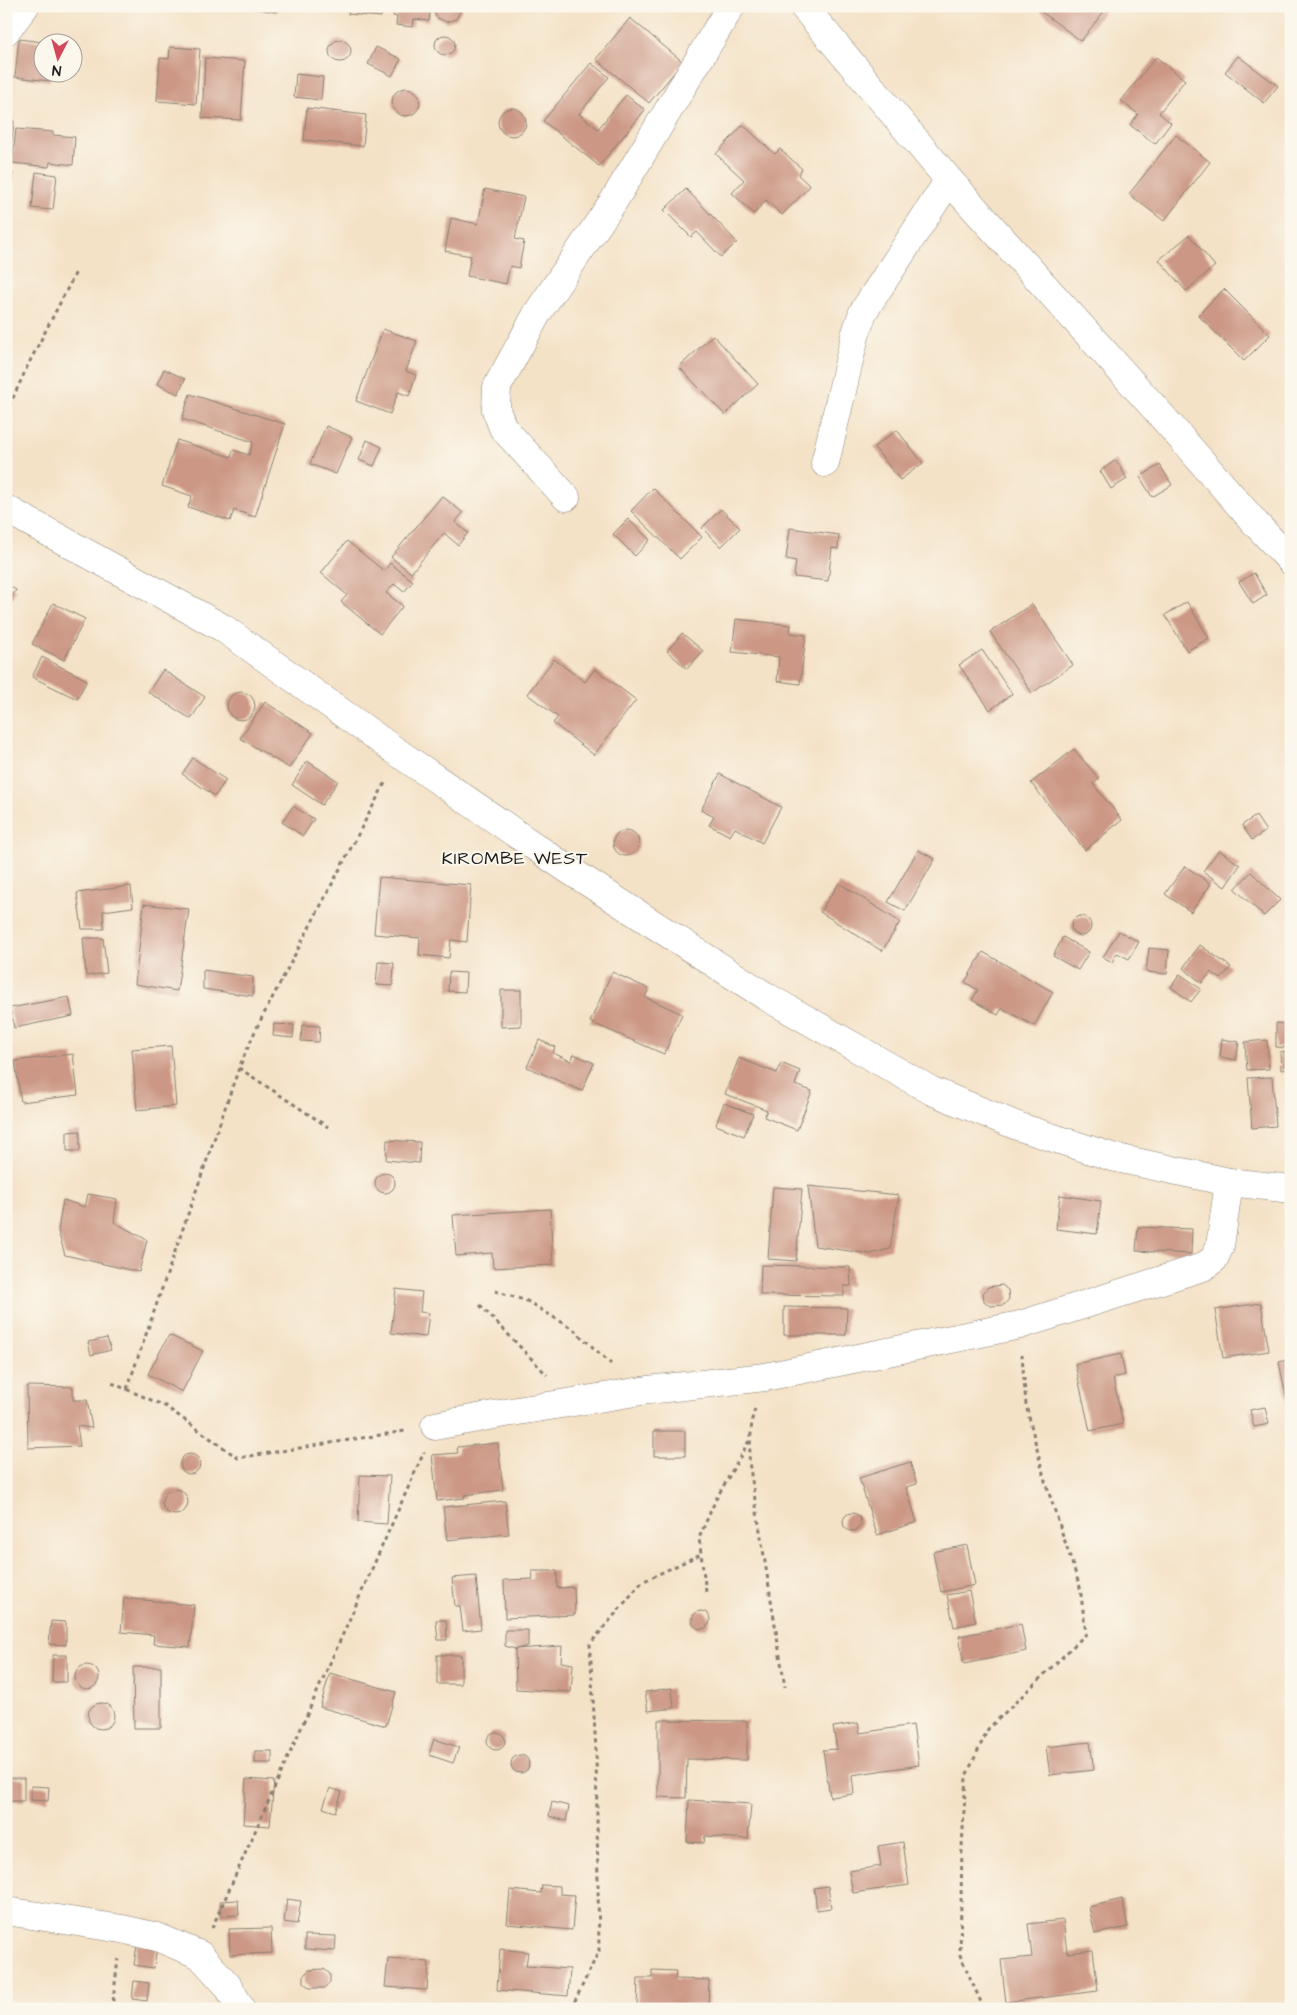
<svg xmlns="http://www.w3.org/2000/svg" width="1297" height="2015" font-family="'Architects Daughter',sans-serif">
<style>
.building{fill:#cc9885}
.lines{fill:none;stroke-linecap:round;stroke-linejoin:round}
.street-casing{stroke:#887f72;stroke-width:29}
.secondary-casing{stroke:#887f72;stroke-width:29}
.path{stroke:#887f72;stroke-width:3;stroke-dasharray:4 4;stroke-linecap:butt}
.street{stroke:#fff;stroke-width:28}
.secondary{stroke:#fff;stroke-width:28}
.labels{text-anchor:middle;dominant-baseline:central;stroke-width:4;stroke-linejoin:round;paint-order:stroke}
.quarter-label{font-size:18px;letter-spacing:1px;fill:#1c1c1c;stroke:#fbf7ec}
</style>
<rect width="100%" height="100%" fill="#fbf7ec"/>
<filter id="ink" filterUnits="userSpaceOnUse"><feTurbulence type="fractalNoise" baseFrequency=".02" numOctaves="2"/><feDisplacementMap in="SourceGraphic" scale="10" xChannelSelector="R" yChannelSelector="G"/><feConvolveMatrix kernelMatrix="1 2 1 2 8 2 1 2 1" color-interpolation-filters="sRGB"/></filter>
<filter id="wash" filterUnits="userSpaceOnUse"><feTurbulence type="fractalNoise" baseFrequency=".0096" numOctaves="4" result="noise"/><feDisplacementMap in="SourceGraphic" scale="20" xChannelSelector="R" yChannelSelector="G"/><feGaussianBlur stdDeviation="1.12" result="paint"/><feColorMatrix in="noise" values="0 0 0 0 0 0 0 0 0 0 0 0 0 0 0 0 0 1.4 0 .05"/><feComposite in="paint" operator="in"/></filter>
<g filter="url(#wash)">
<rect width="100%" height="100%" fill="#f4e2c7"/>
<g id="blocks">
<g class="building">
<path d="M237 6H278L277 12Z"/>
<path d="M349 6H382L381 17 348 14Z"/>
<path d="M395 6H431L429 21 414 19 413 27 396 25 397 17 393 16Z"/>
<path d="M433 6H461L462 9 456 19 446 22 436 17Z"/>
<path d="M1042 6H1108L1081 41 1039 10Z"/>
<path d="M630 18 683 62 649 103 596 59Z"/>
<circle cx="445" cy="45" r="10"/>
<path d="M19 39 42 42V72H51L50 81 15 77Z"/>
<circle cx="340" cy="51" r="11"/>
<path d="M170 47 200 49 196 104 157 101 160 58 169 59Z"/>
<path d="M376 47 401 59 392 76 368 64Z"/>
<path d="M1238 56 1278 86 1264 103 1225 72Z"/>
<path d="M1156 57 1185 80 1159 113 1171 123 1155 144 1130 125 1138 114 1121 101Z"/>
<path d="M205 58 245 61 241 120 202 118Z"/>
<path d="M591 63 609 77 579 114 598 129 626 95 645 110 599 166 543 121Z"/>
<path d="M296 74 323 77 321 100 294 97Z"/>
<circle cx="406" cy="102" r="14"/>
<circle cx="512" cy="122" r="14"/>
<path d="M307 108 366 115 363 146 304 140Z"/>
<path d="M6 120 14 121 9 166 6 165Z"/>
<path d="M743 125 775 154 780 149 802 169 798 175 810 186 782 215 766 200 754 214 732 193 744 180 716 154Z"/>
<path d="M16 129 53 132V135L75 137 73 165 50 162 49 167 12 163Z"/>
<path d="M1176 135 1210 162 1164 221 1129 194Z"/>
<path d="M6 172 13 173 9 202 6 201Z"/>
<path d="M36 172 57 175 53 210 32 208Z"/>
<path d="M485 189 524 197 515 239 524 241 519 268 510 266 506 284 467 276 471 256 445 251 451 218 478 224Z"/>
<path d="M686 189 737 242 721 257 697 232 691 237 664 210Z"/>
<path d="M1189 235 1215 266 1186 291 1159 260Z"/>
<path d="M1224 289 1270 335 1244 361 1198 315Z"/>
<path d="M383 329 417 341 406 371 416 375 409 396 398 392 390 414 356 401Z"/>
<path d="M713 335 758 384 725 415 679 367Z"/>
<path d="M164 369 185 379 178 394 157 384Z"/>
<path d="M190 394 285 424 255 517 234 510 230 521 188 507 192 496 162 486 177 440 231 457 233 450 249 455 253 442 182 419Z"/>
<path d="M326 426 352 437 336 474 310 464Z"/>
<path d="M897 430 923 463 900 480 874 447Z"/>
<path d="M367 440 382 447 374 466 359 460Z"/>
<path d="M1116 460 1127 479 1111 489 1100 471Z"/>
<path d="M1160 465 1172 485 1152 497 1140 477Z"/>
<path d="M653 488 702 537 680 559 631 511Z"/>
<path d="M442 496 463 513 455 522 468 533 458 545 444 533 411 573 391 557Z"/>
<path d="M721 509 740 528 721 547 702 528Z"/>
<path d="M628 519 650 540 635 556 613 534Z"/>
<path d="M790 528 839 535 838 549 832 548 828 581 794 577 796 561 786 559Z"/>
<path d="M347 541 384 571 390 563 413 581 404 592 394 584 386 593 403 606 380 634 341 602 347 595 321 573Z"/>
<path d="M1254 573 1267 595 1253 604 1239 582Z"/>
<path d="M6 584 16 590 6 609Z"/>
<path d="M1187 602 1209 638 1187 651 1165 615Z"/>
<path d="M53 603 85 619 64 660 32 644Z"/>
<path d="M1032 604 1073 665 1032 693 990 632Z"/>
<path d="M736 619 791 625 790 633 806 635 800 684 777 681 779 657 732 652Z"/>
<path d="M682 633 703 651 687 669 667 651Z"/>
<path d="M982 650 1012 694 990 710 959 665Z"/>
<path d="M42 657 87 680 77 699 32 677Z"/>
<path d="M554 659 585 682 595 669 636 700 594 755 553 723 558 717 527 694Z"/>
<path d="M163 670 205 697 191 719 148 692Z"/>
<circle cx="241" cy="706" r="14"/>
<path d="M265 702 313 733 289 768 240 738Z"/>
<path d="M1074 749 1099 779 1093 784 1122 820 1085 850 1031 783Z"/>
<path d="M193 758 226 780 215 796 182 774Z"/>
<path d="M307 761 338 781 322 805 292 785Z"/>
<path d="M720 774 781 807 762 843 735 828 730 836 709 825 714 817 701 810Z"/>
<path d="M293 806 314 819 303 836 282 822Z"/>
<path d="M1256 816 1266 831 1252 840 1242 825Z"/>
<circle cx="626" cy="843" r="13"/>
<path d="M918 850 935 859 905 911 888 902Z"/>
<path d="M1219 850 1240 865 1225 887 1203 871Z"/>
<path d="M1185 866 1211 884 1191 912 1165 894Z"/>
<path d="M1251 872 1280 900 1264 916 1235 889Z"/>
<path d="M379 877 471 885 467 942 451 940 449 958 419 955 420 938 374 934Z"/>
<path d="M839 883 900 922 882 951 820 912Z"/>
<path d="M131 886 133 907 103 911 104 929H82L77 893Z"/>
<path d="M144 904 189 909 177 991 135 984Z"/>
<circle cx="1081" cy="926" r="10"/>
<path d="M1119 931 1139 942 1129 959 1117 953 1112 962 1103 957Z"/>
<path d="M1063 937 1089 952 1078 970 1053 956Z"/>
<path d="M83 938H103L107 973 86 976Z"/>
<path d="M1200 945 1231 967 1221 979 1211 972 1202 983 1183 968Z"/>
<path d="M1149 948 1169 950 1167 974 1146 972Z"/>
<path d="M983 952 1053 992 1034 1026 1002 1008 998 1015 972 1000 978 990 965 982Z"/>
<path d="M378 962 394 963 393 986 376 985Z"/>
<path d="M203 970 253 977V996L203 989Z"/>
<path d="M449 972 466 973 465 992 448 991Z"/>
<path d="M612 972 649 989 645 997 682 1014 664 1054 590 1022Z"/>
<path d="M1180 974 1201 989 1191 1002 1171 987Z"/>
<path d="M501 990H521V1026L501 1027Z"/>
<path d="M69 997 73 1016 14 1028 10 1008Z"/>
<path d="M1276 1023 1291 1024V1048L1276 1047Z"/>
<path d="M274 1024 294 1025 293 1038 273 1036Z"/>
<path d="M302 1025 320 1026 319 1042 301 1041Z"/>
<path d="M1222 1039 1239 1042 1236 1060 1220 1057Z"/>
<path d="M539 1040 555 1047 553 1053 571 1061 574 1054 594 1063 582 1091 527 1067Z"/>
<path d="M1267 1040 1269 1069 1247 1070 1245 1042Z"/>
<path d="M171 1046 176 1106 137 1110 132 1049Z"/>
<path d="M1291 1051V1069L1281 1070 1280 1052Z"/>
<path d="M73 1054 78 1095 21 1102 15 1061Z"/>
<path d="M739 1058 777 1073 781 1063 800 1071 795 1085 812 1091 797 1130 764 1117 767 1110 725 1094Z"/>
<path d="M1272 1077 1276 1126 1252 1128 1248 1078Z"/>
<path d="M1287 1080H1291V1102H1288Z"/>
<path d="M724 1103 753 1114 744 1136 716 1125Z"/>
<path d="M80 1131V1151H67V1132Z"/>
<path d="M387 1140 420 1142 419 1163 386 1160Z"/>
<circle cx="385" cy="1183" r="10"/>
<path d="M808 1186 899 1195 890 1249 870 1254 815 1246Z"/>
<path d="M773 1187 802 1189 796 1261 768 1259Z"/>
<path d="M88 1194 117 1199 114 1222 147 1240 139 1272 65 1255 58 1231 63 1200 85 1207Z"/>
<path d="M1060 1195 1101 1201 1097 1234 1056 1229Z"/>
<path d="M550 1209 553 1265 493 1268 492 1253 456 1256 453 1215Z"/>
<path d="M1138 1227 1192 1229 1191 1254 1136 1251Z"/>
<path d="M761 1265 850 1267 851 1286H844V1296L760 1295Z"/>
<path d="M1002 1285 1008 1290 1009 1299 1004 1305 990 1306 984 1301 983 1293 988 1287Z"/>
<path d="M396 1289 422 1292 420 1312 429 1313 426 1337 391 1333Z"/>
<path d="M1261 1303 1269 1351 1223 1358 1215 1310Z"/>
<path d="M784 1307 847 1308 846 1335H784Z"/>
<path d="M169 1335 203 1351 182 1392 148 1374Z"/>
<path d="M107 1338 111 1350 91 1355 88 1342Z"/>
<path d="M1121 1354 1125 1375 1113 1378 1123 1424 1090 1431 1075 1364Z"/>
<path d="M1291 1359V1415H1290L1279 1362Z"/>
<path d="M27 1386 73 1387V1400H87L92 1428 77 1426 80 1446 28 1448Z"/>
<path d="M1265 1407 1269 1424 1254 1427 1250 1410Z"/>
<rect x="654" y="1431" width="31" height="25"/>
<path d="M498 1443 503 1490 464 1495 465 1498 437 1501 432 1455 458 1453 457 1447Z"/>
<circle cx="190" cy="1464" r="10"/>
<path d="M910 1462 917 1484 906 1487 917 1522 877 1535 859 1478Z"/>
<path d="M360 1475 390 1476 387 1524 358 1522Z"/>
<circle cx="175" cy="1502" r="13"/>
<path d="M505 1501 509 1534 447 1540 443 1507Z"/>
<circle cx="852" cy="1522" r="9"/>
<path d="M967 1545 975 1585 941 1592 933 1552Z"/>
<path d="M532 1571H557V1588L574 1587 575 1615 505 1618 504 1580 533 1579Z"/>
<path d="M476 1576 481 1629 463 1631 460 1606H455L452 1578Z"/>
<path d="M969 1591 976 1622 954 1627 947 1595Z"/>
<path d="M124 1598 194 1605 190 1647 153 1644 154 1635 121 1632Z"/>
<circle cx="701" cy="1620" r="9"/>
<path d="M436 1620H446L447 1640H438Z"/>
<path d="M51 1621 66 1622V1645L49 1644Z"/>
<path d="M1021 1624 1026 1651 964 1664 959 1636Z"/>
<path d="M505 1630H528V1646L515 1649 505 1646Z"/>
<path d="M562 1646 561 1662 573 1664 571 1692 516 1689 515 1649Z"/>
<path d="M53 1655H67V1682H52Z"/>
<rect x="437" y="1655" width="24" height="29"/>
<circle cx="87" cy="1677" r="12"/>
<path d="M133 1667H161V1728H134Z"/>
<path d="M330 1673 396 1692 386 1726 320 1707Z"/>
<path d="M672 1688 674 1708 648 1711 645 1692Z"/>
<circle cx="101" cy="1716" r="13"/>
<path d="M658 1720 747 1721V1760L687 1759 686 1798 658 1797Z"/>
<path d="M858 1723 860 1733 913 1725 919 1765 852 1775 854 1794 830 1797 823 1750 837 1749 833 1727Z"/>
<circle cx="496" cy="1741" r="9"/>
<path d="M434 1739 459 1747 453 1763 429 1755Z"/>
<path d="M1090 1742 1094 1770 1050 1775 1046 1747Z"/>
<rect x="255" y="1751" width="17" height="12"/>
<circle cx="520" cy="1764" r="9"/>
<rect x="6" y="1778" width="18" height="23"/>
<path d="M246 1779 274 1781 270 1826 243 1824Z"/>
<path d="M31 1786 49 1787 48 1801 31 1800Z"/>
<path d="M330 1788 342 1792 335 1812 323 1808Z"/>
<path d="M689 1800 751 1804 748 1839 705 1836 704 1843 687 1842Z"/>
<path d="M552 1802 569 1806 566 1821 549 1816Z"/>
<path d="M903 1842 909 1885 853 1893 849 1871 881 1866 878 1846Z"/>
<path d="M542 1885 560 1886V1894L575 1895 572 1930 507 1924 510 1890 541 1893Z"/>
<path d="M828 1886 831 1908 817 1910 814 1888Z"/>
<path d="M287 1899 301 1901 297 1924 284 1922Z"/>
<path d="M1122 1899 1128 1927 1095 1934 1089 1907Z"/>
<path d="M238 1900 239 1915 221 1916 220 1901Z"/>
<path d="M1063 1920 1067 1953 1093 1950 1098 1991 1006 2002 1001 1960 1032 1957 1028 1924Z"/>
<path d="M271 1928 272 1953 230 1955 229 1929Z"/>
<path d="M305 1935 336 1936 335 1951 305 1949Z"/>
<path d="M137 1944 157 1946 154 1968 134 1965Z"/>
<path d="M500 1949 528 1952 526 1966 570 1969 568 1996 497 1990Z"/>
<path d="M388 1959 429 1962 427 1990 385 1987Z"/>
<path d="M324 1969 330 1974V1982L325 1988H310L304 1983V1975L309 1970Z"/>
<path d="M652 1970 676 1971 675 1979 709 1980 708 2009H637L638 1978H652Z"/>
<path d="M134 1981 149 1983 147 2001 132 1999Z"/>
</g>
</g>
</g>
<g filter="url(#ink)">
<use href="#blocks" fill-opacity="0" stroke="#887f72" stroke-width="1"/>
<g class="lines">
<g class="street-casing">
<g id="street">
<path d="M803 6 949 180 1160 414 1256 524 1291 561"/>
<path d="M6 31 25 6"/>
<path d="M825 463 855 336 863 312 949 180"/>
<path d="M566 497 503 428 496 410 497 387 538 312 613 202 731 6"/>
<path d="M435 1426 499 1414 648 1390 765 1377 1020 1325 1203 1267 1214 1259 1220 1246 1229 1182"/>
<path d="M6 1911 122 1929 157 1937 200 1955 228 1986 241 2009"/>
</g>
</g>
<g class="secondary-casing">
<path id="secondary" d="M6 509 223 628 400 754 566 868 767 997 932 1091 1020 1127 1112 1157 1229 1182 1291 1189"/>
</g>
<g class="path">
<path d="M6 413 28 365 76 272"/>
<path d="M239 1068 328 1127"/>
<path d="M495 1291 527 1301 573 1329 611 1364"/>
<path d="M480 1305 547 1375"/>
<path d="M112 1383 165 1406 238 1458 405 1431"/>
<path d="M127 1389 239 1068 256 1029 386 781"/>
<path d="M755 1409 752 1419 749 1462 785 1687"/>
<path d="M706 1592 699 1538 716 1499 749 1441"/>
<path d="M212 1928 424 1452"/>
<path d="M112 2009 118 1959"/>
<path d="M571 2009 599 1951 596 1751 590 1644 642 1582 701 1554"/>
<path d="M984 2009 960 1955 962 1847 966 1776 988 1729 1086 1634 1080 1587 1045 1481 1026 1405 1022 1355"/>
</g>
<use href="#street" class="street"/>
<use href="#secondary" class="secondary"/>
</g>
</g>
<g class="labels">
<g class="quarter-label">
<text x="515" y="858">KIROMBE WEST</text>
</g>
</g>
<rect width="1297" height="2015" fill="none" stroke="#fbf7ec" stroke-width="25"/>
<g transform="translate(58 58) rotate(186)"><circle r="24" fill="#fbf7ec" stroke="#a29f99"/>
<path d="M0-4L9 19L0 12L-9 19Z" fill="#d1495b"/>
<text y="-8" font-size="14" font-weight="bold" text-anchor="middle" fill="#1c1c1c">N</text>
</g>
</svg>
